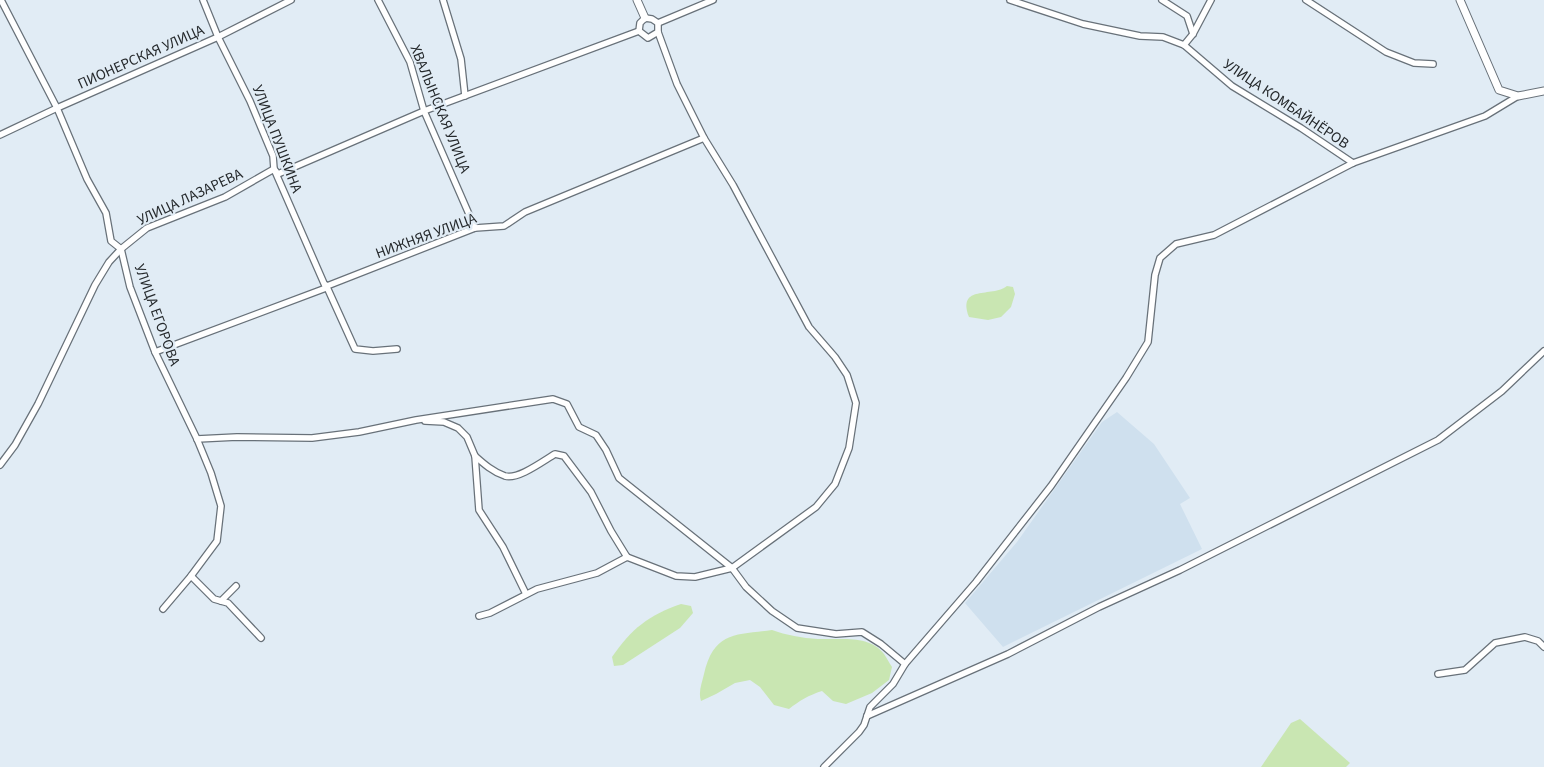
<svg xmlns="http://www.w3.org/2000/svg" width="1544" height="767" font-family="'Source Sans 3',sans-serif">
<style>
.built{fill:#cfe0ee}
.green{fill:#c9e6b2}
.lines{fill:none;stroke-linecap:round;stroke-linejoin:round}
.minor-casing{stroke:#687179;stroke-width:8}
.tertiary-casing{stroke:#687179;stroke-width:9}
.minor{stroke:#fff;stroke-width:5.5}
.tertiary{stroke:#fff;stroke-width:7}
.labels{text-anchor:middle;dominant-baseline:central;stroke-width:4.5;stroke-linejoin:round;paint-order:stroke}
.street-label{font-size:15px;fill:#25292c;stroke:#e1ecf5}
</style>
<rect width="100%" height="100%" fill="#e1ecf5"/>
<path class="built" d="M1117 412 1154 444 1190 498 1180 504 1202 549 1003 647 965 603 1017 542 1102 422Z"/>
<g class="green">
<path d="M1007 286 1013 287 1015 294 1011 307 1001 317 988 320 969 317C957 284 992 298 1007 286Z"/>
<path d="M681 604 691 606 693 613 680 628 623 665 614 666 612 657C631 629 649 615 681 604Z"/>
<path d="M772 630C786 635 802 638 818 639 838 640 870 634 884 654 887 658 889 663 892 667L889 680 872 693 846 704 833 701 822 691C809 695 799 701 789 709L774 705 760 687 750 680 735 683 716 694 701 701C698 692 702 683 704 674 714 631 736 635 772 630Z"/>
<path d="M1300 719 1350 763 1346 767H1261L1291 723Z"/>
</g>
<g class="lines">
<g class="minor-casing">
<g id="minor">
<path d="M1 0 57 108 87 179 106 213 111 241 121 249 130 287 155 352 197 439 211 473 221 506 217 541 191 576 163 609"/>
<path d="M203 0 218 37 250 101 273 156 274 169 326 288"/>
<path d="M378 0 410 62 424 111 475 228"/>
<path d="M443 0 461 59 465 96"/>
<path d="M1010 0 1083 24 1140 36 1163 37 1184 45 1232 86 1301 128 1353 163"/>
<path d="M1162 0 1187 16 1193 34"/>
<path d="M1306 0 1386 52 1414 63 1433 64"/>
<path d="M645 18 652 19 658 23V32L648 38 639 31 640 23Z"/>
<path d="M658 23 713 0"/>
<path d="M1184 45 1193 34 1211 0"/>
<path d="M0 135 57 108 218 37 291 0"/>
<path d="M326 285 355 349 373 351 397 349"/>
<path d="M155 352 326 288 327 286 475 228 504 226 525 212 704 138"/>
<path d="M425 421 444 422 458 428 467 437 475 456 479 510 503 547 526 594"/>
<path d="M197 439 237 437 312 438 359 432 416 420 553 399 567 404 579 427 596 435 606 450 619 478 732 568 746 587 772 611 797 628 836 634 862 632 881 644 905 664"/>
<path d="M475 456C484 464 493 472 505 476 518 480 543 461 555 454L564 456 591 492 611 531 627 557"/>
<path d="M0 465 15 445 38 404 95 285 109 262 121 249 147 228 225 197 274 169 278 174 424 111 639 31"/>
<path d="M191 576 214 599 228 603 261 638"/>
<path d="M221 601 236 586"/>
<path d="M479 616 490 613 537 589 597 573 627 557 676 576 695 577 732 568 816 507 835 484 849 448 856 403 847 375 835 357 809 327 733 185 704 138 677 84 658 32"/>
<path d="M1438 674 1465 670 1495 643 1525 637 1538 641 1544 647"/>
<path d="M867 716 1008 654 1099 607 1180 570 1438 440 1502 391 1544 351"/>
<path d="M824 767 859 732 864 725 870 707 893 684 905 664 976 582 1051 486 1126 378 1148 342 1155 275 1160 258 1176 244 1214 235 1353 163 1485 116 1518 96"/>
</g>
</g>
<g class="tertiary-casing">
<g id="tertiary">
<path d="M637 0 645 18"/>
<path d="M1460 0 1499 90 1518 96 1544 91"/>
</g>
</g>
<use href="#minor" class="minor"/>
<use href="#tertiary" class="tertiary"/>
</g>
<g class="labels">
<g class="street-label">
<text transform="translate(141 57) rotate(-24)">ПИОНЕРСКАЯ УЛИЦА</text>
<text transform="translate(1286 104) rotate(34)">УЛИЦА КОМБАЙНЁРОВ</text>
<text transform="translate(440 109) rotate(68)">ХВАЛЫНСКАЯ УЛИЦА</text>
<text transform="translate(277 139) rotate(69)">УЛИЦА ПУШКИНА</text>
<text transform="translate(190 197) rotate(-25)">УЛИЦА ЛАЗАРЕВА</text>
<text transform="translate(426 236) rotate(-20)">НИЖНЯЯ УЛИЦА</text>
<text transform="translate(157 315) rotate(70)">УЛИЦА ЕГОРОВА</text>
</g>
</g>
</svg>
